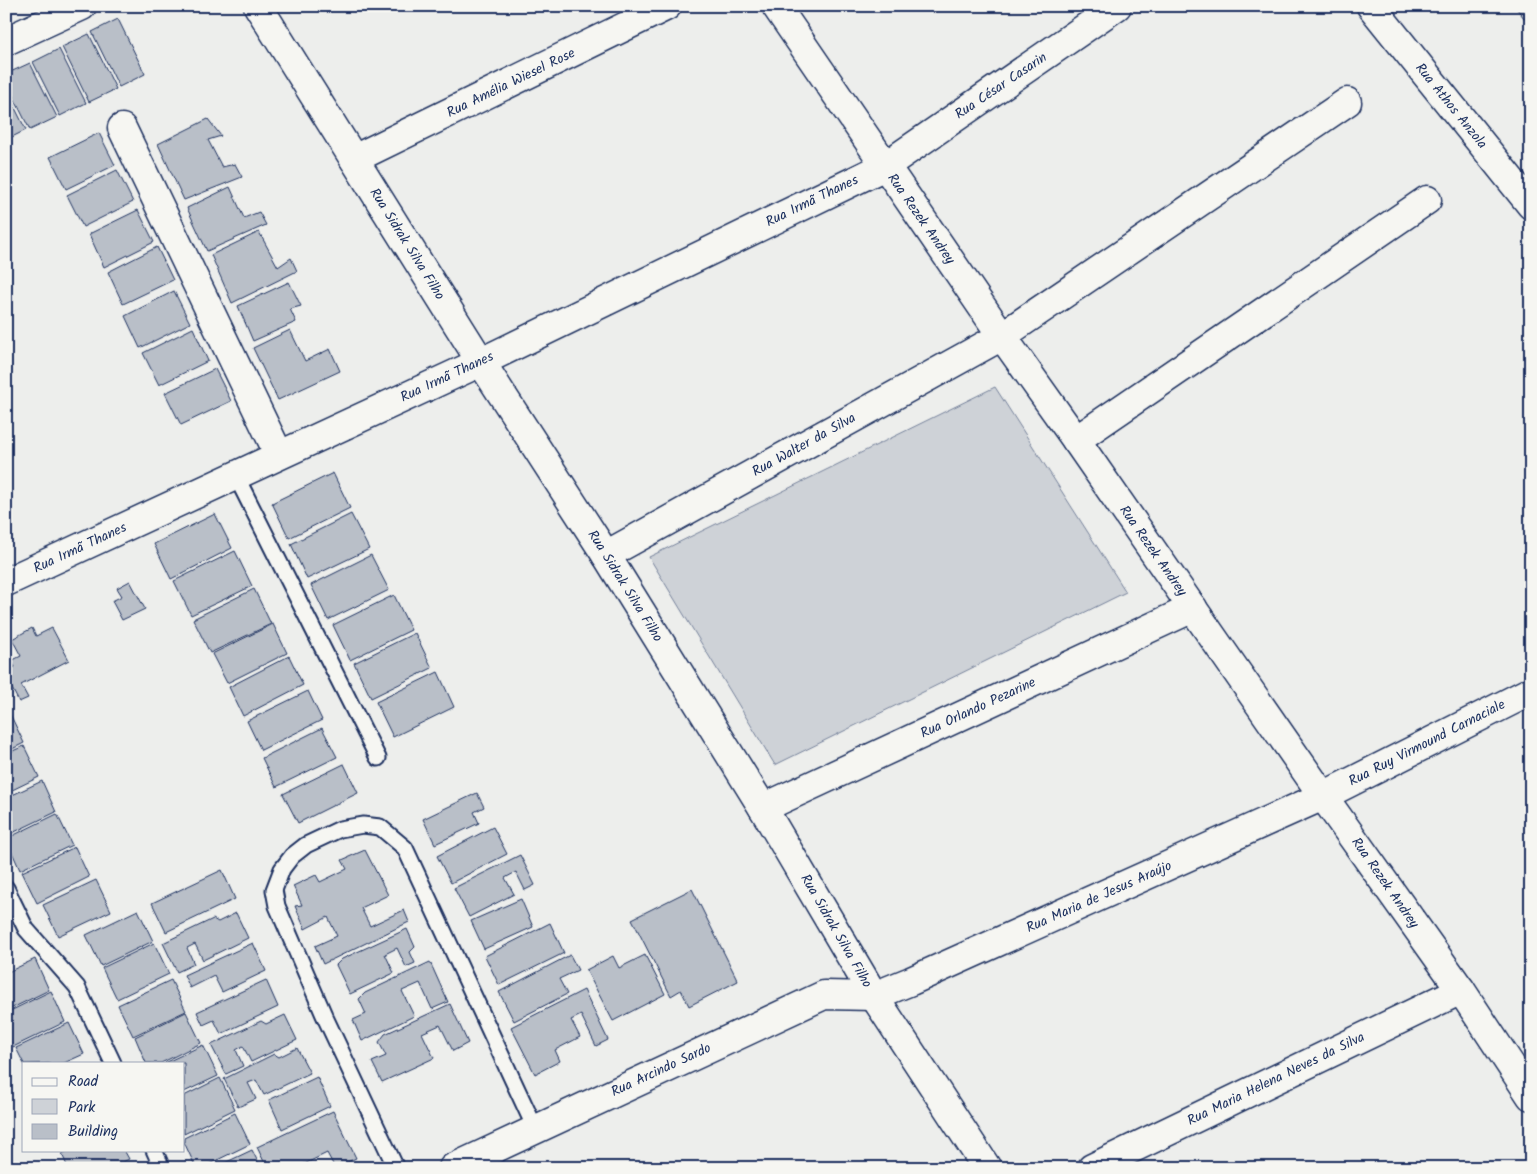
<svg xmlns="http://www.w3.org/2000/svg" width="1537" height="1174" font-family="Kalam,sans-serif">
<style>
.green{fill:#ced2d7;stroke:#74809a}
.building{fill:#b9bfc8;stroke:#1b2f5e}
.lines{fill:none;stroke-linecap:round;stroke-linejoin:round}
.lane-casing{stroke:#1b2f5e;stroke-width:19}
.street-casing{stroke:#1b2f5e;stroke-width:31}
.secondary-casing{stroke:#1b2f5e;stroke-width:31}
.lane{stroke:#f6f6f2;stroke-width:15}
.street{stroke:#f6f6f2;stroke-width:28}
.secondary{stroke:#f6f6f2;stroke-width:28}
.labels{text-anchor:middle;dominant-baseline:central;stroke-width:4.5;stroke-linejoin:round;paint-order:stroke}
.street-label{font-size:14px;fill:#1b2f5e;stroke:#f6f6f2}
</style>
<rect width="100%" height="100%" fill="#edeeec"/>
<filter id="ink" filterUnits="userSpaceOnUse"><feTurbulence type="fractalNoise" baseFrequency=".02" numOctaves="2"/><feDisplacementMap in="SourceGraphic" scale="10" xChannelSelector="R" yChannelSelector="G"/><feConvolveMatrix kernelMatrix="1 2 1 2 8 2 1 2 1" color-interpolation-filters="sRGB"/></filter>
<g filter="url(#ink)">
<path class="green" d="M995 387 1126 592 775 765 649 557Z"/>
<g class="building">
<path d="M1520 6H1531V27L1517 9Z"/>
<path d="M118 19 145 74 119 87 92 32Z"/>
<path d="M89 34 116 89 89 102 62 47Z"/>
<path d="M59 49 86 103 60 116 33 62Z"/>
<path d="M30 63 57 117 30 130 6 82V74Z"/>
<path d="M6 90 26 130 6 140Z"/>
<path d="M208 119 221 136 208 140 222 167 235 164 242 177 184 200 158 144Z"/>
<path d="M99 133 115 165 66 189 50 157Z"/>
<path d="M117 170 133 202 83 227 67 195Z"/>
<path d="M230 187 244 218 259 212 266 225 207 251 187 208Z"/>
<path d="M138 210 154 242 104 267 89 234Z"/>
<path d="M259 232 278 267 291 258 297 271 232 303 211 255Z"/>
<path d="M157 247 173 280 123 304 108 272Z"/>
<path d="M289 282 301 306 290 309 296 322 253 341 238 306Z"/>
<path d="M174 291 190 323 140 348 125 316Z"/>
<path d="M193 328 208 361 159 385 143 353Z"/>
<path d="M290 330 305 361 330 349 340 371 278 400 253 348Z"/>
<path d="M215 369 231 401 181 425 165 393Z"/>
<path d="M333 473 350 508 289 538 272 503Z"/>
<path d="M215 514 232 548 171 579 154 544Z"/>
<path d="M351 514 369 549 307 579 291 544Z"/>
<path d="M235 551 252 586 191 615 174 581Z"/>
<path d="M371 555 389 590 328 620 311 585Z"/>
<path d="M130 581 145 609 122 620 112 601 122 596 117 588Z"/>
<path d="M254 589 271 624 210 653 193 619Z"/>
<path d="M394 595 411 630 350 660 333 625Z"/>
<path d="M273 624 287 653 227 683 212 654Z"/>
<path d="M32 628 36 636 52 628 69 660 21 685 28 698 19 702 6 677V672L15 667 11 661 21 656 12 639Z"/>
<path d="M415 633 432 668 371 698 354 663Z"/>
<path d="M289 656 303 685 243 716 229 687Z"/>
<path d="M438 672 454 707 393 737 376 702Z"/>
<path d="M308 691 322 720 261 750 247 721Z"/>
<path d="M9 712 24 743 6 752V713Z"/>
<path d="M322 728 337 757 276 787 262 758Z"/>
<path d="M24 746 39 777 6 793V754Z"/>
<path d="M344 764 358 793 298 823 283 794Z"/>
<path d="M42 781 56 812 6 836V798Z"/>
<path d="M477 793 484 807 474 812 479 823 435 844 423 819Z"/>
<path d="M57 814 72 845 20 870 6 839Z"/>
<path d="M493 827 507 854 451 883 437 856Z"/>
<path d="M75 847 89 877 37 903 22 872Z"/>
<path d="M365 850 388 895 361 908 370 926 404 910 409 922 323 964 315 946 337 936 328 917 305 929 295 906 302 905 293 886 316 875 320 882 347 869 342 860Z"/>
<path d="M520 855 535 885 525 890 516 872 505 878 514 894 469 917 454 888Z"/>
<path d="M222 870 235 899 166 932 152 903Z"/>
<path d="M96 880 111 911 58 936 43 905Z"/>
<path d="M692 889 738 981 689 1006 681 990 671 996 632 919Z"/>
<path d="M521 899 533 927 484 949 471 921Z"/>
<path d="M138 910 153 941 101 966 86 935Z"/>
<path d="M236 913 248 938 203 960 195 944 187 948 194 964 177 972 163 943 213 919 218 922Z"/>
<path d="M550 923 564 953 499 985 485 956Z"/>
<path d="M407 929 415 947 410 952 415 963 406 967 397 948 385 954 394 973 350 994 336 965 342 959Z"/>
<path d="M154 943 169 974 117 999 102 968Z"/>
<path d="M253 943 266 971 222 992 214 976 190 988 184 975Z"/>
<path d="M570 955 578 970 559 979 567 994 514 1021 499 992Z"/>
<path d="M645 955 665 994 613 1021 586 970 613 956 619 968Z"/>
<path d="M35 959 49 990 6 1011V973Z"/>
<path d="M430 962 448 1002 432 1009 420 983 402 991 414 1016 362 1041 353 1020 366 1014 359 999 365 993Z"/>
<path d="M171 980 186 1011 133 1036 118 1005Z"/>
<path d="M266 980 278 1007 221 1034 214 1020 203 1025 197 1012Z"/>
<path d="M584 990 608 1040 596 1046 581 1015 571 1020 580 1037 555 1050 560 1061 535 1074 511 1027Z"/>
<path d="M51 991 65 1022 13 1047 6 1032V1013Z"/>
<path d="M450 1004 468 1043 453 1051 440 1025 422 1033 434 1058 382 1082 372 1062 386 1056 379 1042 385 1034Z"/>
<path d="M186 1012 201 1043 161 1063H146L135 1037Z"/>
<path d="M285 1015 297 1040 251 1062 243 1046 236 1050 243 1066 226 1074 211 1045 261 1021 266 1024Z"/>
<path d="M69 1023 84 1054 64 1063 24 1064 16 1048Z"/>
<path d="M203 1045 218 1076 184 1092V1063H165Z"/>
<path d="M297 1048 310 1073 264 1095 256 1080 248 1083 256 1099 238 1107 224 1079 274 1054 279 1057Z"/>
<path d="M317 1077 330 1106 282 1129 269 1100Z"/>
<path d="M220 1078 235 1109 184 1134V1096Z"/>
<path d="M333 1111 356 1158 335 1168 327 1153 296 1168H267L257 1147Z"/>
<path d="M235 1113 250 1144 201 1168H196L184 1142V1138Z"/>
<path d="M69 1150H124L129 1159 111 1168H68L62 1154Z"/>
<path d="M252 1150 261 1168H214Z"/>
</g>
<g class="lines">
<g class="lane-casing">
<g id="lane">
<path d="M236 476 378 758"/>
<path d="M6 888 26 929 77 987 113 1063"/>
<path d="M154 1150 162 1168"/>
<path d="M396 1168 324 1015 277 906 274 890 282 869 292 856 306 845 340 829 363 825 380 827 405 848 535 1128"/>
</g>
</g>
<g class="street-casing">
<g id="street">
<path d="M258 6 481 362 606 555 763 808 874 996 987 1168"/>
<path d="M776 6 1002 336 1076 440 1323 796 1461 990 1531 1096"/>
<path d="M1371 6 1531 205"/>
<path d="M6 41 82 6"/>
<path d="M122 128 279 455"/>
<path d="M354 159 667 6"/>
<path d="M1076 440 1427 200"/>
<path d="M606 555 1002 336 1347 102"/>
<path d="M6 582 481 362 885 166 1117 6"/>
<path d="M763 808 1193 608"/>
<path d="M1092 1168 1461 990"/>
</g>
</g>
<g class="secondary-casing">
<path id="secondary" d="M453 1168 824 995 874 996 911 981 1323 796 1531 691"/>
</g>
<use href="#lane" class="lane"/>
<use href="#street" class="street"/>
<use href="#secondary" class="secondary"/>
</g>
</g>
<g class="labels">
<g class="street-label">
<text transform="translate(511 83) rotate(-26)">Rua Amélia Wiesel Rose</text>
<text transform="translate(1001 86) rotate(-34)">Rua César Casarin</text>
<text transform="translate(1451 106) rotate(51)">Rua Athos Anzola</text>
<text transform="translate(812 201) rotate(-26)">Rua Irmã Thanes</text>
<text transform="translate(921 219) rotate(55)">Rua Rezek Andrey</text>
<text transform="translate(407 244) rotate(58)">Rua Sidrak Silva Filho</text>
<text transform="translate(447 377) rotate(-25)">Rua Irmã Thanes</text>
<text transform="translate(804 445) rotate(-29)">Rua Walter da Silva</text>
<text transform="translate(80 548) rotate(-25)">Rua Irmã Thanes</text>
<text transform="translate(1153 551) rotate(55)">Rua Rezek Andrey</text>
<text transform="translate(625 586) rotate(58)">Rua Sidrak Silva Filho</text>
<text transform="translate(978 708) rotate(-25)">Rua Orlando Pezarine</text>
<text transform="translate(1427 743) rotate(-27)">Rua Ruy Virmound Carnaciale</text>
<text transform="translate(1385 883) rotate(55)">Rua Rezek Andrey</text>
<text transform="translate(1099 897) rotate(-24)">Rua Maria de Jesus Araújo</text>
<text transform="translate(836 931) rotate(60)">Rua Sidrak Silva Filho</text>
<text transform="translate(661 1070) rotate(-25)">Rua Arcindo Sardo</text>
<text transform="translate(1276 1079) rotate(-26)">Rua Maria Helena Neves da Silva</text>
</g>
</g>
<rect width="1537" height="1174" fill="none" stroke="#f6f6f2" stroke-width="25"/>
<rect x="12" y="12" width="1512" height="1149" fill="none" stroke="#1b2f5e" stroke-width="2" filter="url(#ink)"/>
<rect x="22" y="1062" width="162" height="90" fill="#f6f6f2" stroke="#9ea6b7"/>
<rect x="32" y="1078" width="25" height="8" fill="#f6f6f2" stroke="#9ea6b7"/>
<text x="68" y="1086" font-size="15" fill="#1b2f5e">Road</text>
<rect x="32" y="1099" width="25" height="15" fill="#ced2d7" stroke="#9ea6b7"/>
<text x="68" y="1112" font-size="15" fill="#1b2f5e">Park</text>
<rect x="32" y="1124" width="25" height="15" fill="#b9bfc8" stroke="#9ea6b7"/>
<text x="68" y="1136" font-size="15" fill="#1b2f5e">Building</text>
</svg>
